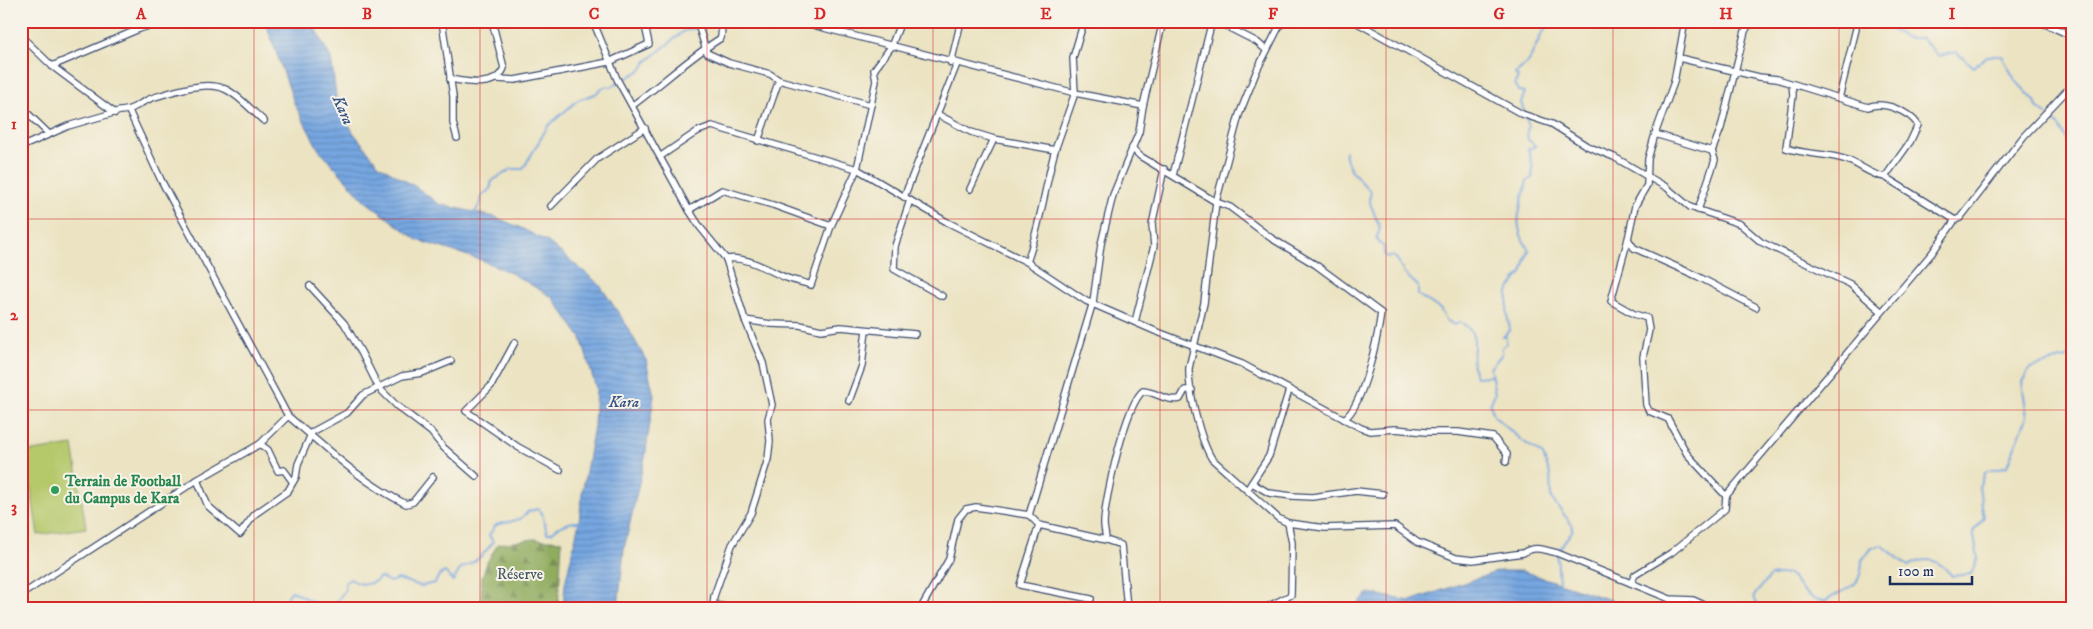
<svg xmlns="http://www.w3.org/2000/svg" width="2093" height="629" font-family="'IM FELL DW Pica',serif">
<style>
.green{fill:#b5c86b;stroke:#687c64}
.forest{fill:url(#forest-firs);stroke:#566e5e}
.water{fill:url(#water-rules);stroke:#486a9f}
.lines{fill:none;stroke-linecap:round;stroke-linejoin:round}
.stream{stroke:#76a6e0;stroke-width:2}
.minor-casing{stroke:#3a4a6d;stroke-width:8}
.minor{stroke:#fff;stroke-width:5.5}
.grid{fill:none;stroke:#d62828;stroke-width:1;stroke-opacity:0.55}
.leisure-dot{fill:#2e9e5b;stroke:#f7f3e8;stroke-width:2}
.labels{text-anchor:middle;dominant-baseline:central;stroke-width:4;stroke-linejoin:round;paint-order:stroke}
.leisure-label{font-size:15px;font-weight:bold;fill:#27864d;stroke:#f7f3e8;text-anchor:start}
.park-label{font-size:15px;fill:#425561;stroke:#f7f3e8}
.water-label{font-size:16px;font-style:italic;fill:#365385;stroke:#f7f3e8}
.neatline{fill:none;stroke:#d62828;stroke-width:2}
.grid-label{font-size:16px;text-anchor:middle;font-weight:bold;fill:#d62828}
</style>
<defs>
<pattern id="forest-firs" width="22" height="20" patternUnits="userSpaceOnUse" patternTransform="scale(1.25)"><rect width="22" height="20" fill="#90ac5f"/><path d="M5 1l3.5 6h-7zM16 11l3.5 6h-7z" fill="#758c52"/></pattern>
<pattern id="water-rules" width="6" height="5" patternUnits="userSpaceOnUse" patternTransform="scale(1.25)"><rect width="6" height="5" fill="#76a6e0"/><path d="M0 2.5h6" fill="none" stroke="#6088b9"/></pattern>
</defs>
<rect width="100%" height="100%" fill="#f7f3e8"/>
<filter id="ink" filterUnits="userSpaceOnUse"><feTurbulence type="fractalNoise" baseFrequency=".02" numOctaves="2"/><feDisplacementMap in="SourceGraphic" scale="10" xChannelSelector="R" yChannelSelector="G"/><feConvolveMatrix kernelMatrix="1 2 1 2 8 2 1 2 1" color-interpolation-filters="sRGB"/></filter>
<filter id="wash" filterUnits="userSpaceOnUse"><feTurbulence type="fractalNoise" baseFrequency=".0096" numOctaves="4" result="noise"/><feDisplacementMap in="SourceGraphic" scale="20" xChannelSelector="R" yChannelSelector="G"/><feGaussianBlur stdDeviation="1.12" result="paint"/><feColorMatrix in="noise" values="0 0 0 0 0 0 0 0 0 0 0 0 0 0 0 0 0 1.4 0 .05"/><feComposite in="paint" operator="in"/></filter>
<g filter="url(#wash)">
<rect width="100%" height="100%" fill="#ebe3c1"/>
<path class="green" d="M73 445 86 528 38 535 25 452Z"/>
<path class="forest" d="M534 539 562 541 558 608H481L482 577 487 562 498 544Z"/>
<g class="water">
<path d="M265 21H311L331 58 337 103 353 132 379 165 416 187 439 204 495 217 521 228 548 242 599 284 624 321 646 360 654 396 645 457 624 549 618 608H563L565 584 579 522 582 494 594 426 596 388 581 338 552 297 511 273 481 260 417 240 365 201 319 150 295 105Z"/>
<path d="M1499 571H1522L1635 608H1353L1368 593 1410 601Z"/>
</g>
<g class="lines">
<g class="stream">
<path d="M1857 21 1892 30 1907 38H1921L1939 56 1956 52 1974 67 1987 56H2002L2015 80 2035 101 2037 107 2057 123 2072 148"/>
<path d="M700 26 706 21"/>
<path d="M1525 113 1521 103 1525 92 1518 91 1515 83 1518 77 1515 74 1529 61 1541 35 1551 21"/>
<path d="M1526 118 1529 126 1527 131 1528 140 1536 146 1528 149 1533 168 1532 178 1527 181C1521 209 1510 223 1529 250L1522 273 1516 279 1508 292 1507 314 1510 330 1503 337H1506V344L1502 347V354L1490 368 1495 393 1490 405 1495 417 1520 439 1543 455 1550 474 1551 498 1573 526 1572 531 1557 553 1559 584"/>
<path d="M1345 151C1346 169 1360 180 1371 192L1369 200 1380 229 1376 239 1384 247V254L1387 257 1393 256 1397 259 1404 273 1418 286V295L1440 309 1447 321 1455 325 1460 322C1487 336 1465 359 1476 377L1491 376"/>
<path d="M474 214 481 202V197L490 189 492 181 511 169H523L548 126 578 100 595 94 605 87 613 86 641 70 646 62 684 31 696 28"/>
<path d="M239 608 247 603 255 608"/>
<path d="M284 608 287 596 292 591 324 608"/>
<path d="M332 608 345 590V583L350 579C361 586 371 586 380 577L390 582 398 579 421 586 435 583 439 575 445 572 453 581 461 568C476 562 483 556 493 542L489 535 496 525 520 519 529 511 538 509 542 513 547 533H551C560 525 569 521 582 522"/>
<path d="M1758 608 1754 596 1770 576 1789 574C1801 589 1807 599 1826 601 1847 585 1861 592 1862 560L1872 548 1882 545 1908 566C1928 555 1938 559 1952 576L1971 574 1978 558 1973 531 1984 518 1979 487 1985 472 2007 466 2027 417 2022 382 2030 368 2065 358 2072 352"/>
</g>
</g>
</g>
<g filter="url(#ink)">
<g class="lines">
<g class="minor-casing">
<g id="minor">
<path d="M137 21 139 29"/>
<path d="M442 21 453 96V123L457 138"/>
<path d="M593 21 617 79 689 210 700 227 726 259 745 320 763 363 772 405 768 419 770 441 768 459 751 513 732 545 714 596 713 608"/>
<path d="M697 21 707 53 729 63 770 74 779 80 871 105"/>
<path d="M797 21 1075 93 1143 106"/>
<path d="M1216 21 1257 42 1266 50"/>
<path d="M1282 21 1257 70 1239 115 1216 202 1204 303 1189 368C1188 390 1200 440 1212 459L1278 518 1288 523 1325 528 1395 526 1417 542 1456 558 1473 560 1523 553C1534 545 1545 550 1557 553L1670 599 1693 600 1711 608"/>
<path d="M1354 21 1522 114 1552 124 1587 146 1614 157 1666 187 1690 207 1740 224 1761 242 1850 284 1881 311"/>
<path d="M1685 21 1674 82 1655 134 1648 159 1647 185 1635 206 1628 239 1634 248 1697 276 1756 307"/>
<path d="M2039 21 2072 36"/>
<path d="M21 36 52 66 115 113"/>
<path d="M1679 58 1759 77 1777 79 1868 107C1884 101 1909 111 1918 125L1910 142 1885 177"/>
<path d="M951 63 961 21"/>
<path d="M52 66 139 29 166 21"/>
<path d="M450 79C467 82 496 89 504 68L492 21"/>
<path d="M497 79 515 80 609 62 649 44 644 21"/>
<path d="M1792 84 1793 95 1786 148C1806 155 1828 153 1847 160 1861 165 1870 175 1885 177L1955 220"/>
<path d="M1839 98 1856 29"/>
<path d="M633 105C663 83 690 57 721 38L722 26 728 21"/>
<path d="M21 107 49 134"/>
<path d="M937 114 971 132 994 139 1055 150 1075 93 1073 58 1084 21"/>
<path d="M1655 134 1712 151 1721 128 1745 31 1751 21"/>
<path d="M758 141 779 80"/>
<path d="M21 147 68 126 120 111C133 111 140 102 152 98 171 92 205 80 225 89 239 95 252 111 264 121"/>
<path d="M1132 148 1140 156 1216 202 1230 207 1271 238 1316 265 1381 313C1378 336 1363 407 1344 419"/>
<path d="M661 156 698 131 712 126 857 169 947 222 1027 262 1086 301 1155 331 1242 364 1361 428 1370 431 1395 429 1426 432H1458L1493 437 1507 454 1506 462"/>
<path d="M1173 175 1212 21"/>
<path d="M970 189 994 139"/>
<path d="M904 197 957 64"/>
<path d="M910 200 895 246 894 269 942 296"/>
<path d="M551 206 597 159 645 128"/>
<path d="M689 210 722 190 773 205 831 226"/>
<path d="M1698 210 1715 160 1712 151"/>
<path d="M1628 239 1611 301 1634 314 1647 318 1649 330 1643 357 1646 405 1649 411 1668 419 1687 454 1726 496"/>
<path d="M726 259C747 255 768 271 787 278 795 281 803 282 811 285L831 226 857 169 876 81 874 70 891 47 901 21"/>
<path d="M1027 262C1040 226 1045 187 1055 150"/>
<path d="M310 286 344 323 361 352 379 388 397 406 431 432 443 447 476 476"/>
<path d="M745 320 771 324 800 325 821 330 841 327 915 334"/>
<path d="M1135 322 1154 246 1152 225 1164 169"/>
<path d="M515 342 491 386 466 411 518 447 560 470"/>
<path d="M849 401 862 366 866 330"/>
<path d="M288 416C325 447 362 483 406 504L413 502 433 477"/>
<path d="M260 444 268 450 278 471 284 470 292 481"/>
<path d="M197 480 208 506 240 534 255 514 288 491 296 477 298 464 312 432 347 413 363 395 402 376 422 373 451 361"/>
<path d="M1252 483 1269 493 1292 496 1312 497 1356 491 1383 494"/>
<path d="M1247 490 1269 456 1289 390"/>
<path d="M1039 525 1020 585 1091 599"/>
<path d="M1106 540C1106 535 1104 529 1104 524 1104 501 1126 404 1143 391 1157 392 1166 402 1180 399L1185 390H1192"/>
<path d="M1631 583 1635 575 1671 553 1725 509 1726 496 1932 253 1955 220 1960 218 2024 136 2072 85"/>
<path d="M21 595 197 480 260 444 288 416 161 180 129 111"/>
<path d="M714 605 731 608"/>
<path d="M921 608 949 559 958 519 966 509 976 507 1029 515"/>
<path d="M1127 608 1121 545 1106 540 1039 525 1029 515 1093 302 1101 244 1113 195 1139 132 1143 106 1163 21"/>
<path d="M1265 608 1291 595 1292 543 1288 523"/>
<path d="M1945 608 1947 607"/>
</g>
</g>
<use href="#minor" class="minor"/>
</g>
</g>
<path class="grid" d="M254 21V608M480 21V608M707 21V608M933 21V608M1160 21V608M1386 21V608M1613 21V608M1839 21V608M21 219H2072M21 410H2072"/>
<circle class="leisure-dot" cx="55" cy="490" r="5"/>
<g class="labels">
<g class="leisure-label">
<text x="65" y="481">Terrain de Football<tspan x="65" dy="17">du Campus de Kara</tspan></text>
</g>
<g class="park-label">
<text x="520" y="574">Réserve</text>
</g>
<g class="water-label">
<text transform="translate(343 110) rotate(67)">Kara</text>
<text x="624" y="402">Kara</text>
</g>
</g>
<rect width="2093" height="629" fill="none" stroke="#f7f3e8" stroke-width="55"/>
<path d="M1890 576v8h82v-8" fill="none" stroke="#1b2f5e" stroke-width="2.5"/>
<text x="1898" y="576" font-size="15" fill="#1b2f5e" stroke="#f7f3e8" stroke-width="4" paint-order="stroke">100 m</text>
<rect x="28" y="28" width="2038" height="574" class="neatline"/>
<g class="grid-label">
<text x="141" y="19">A</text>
<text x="367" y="19">B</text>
<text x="594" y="19">C</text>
<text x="820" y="19">D</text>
<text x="1046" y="19">E</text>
<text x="1273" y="19">F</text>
<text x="1499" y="19">G</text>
<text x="1726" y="19">H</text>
<text x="1952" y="19">I</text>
<text x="14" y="129">1</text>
<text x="14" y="320">2</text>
<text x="14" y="512">3</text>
</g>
</svg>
